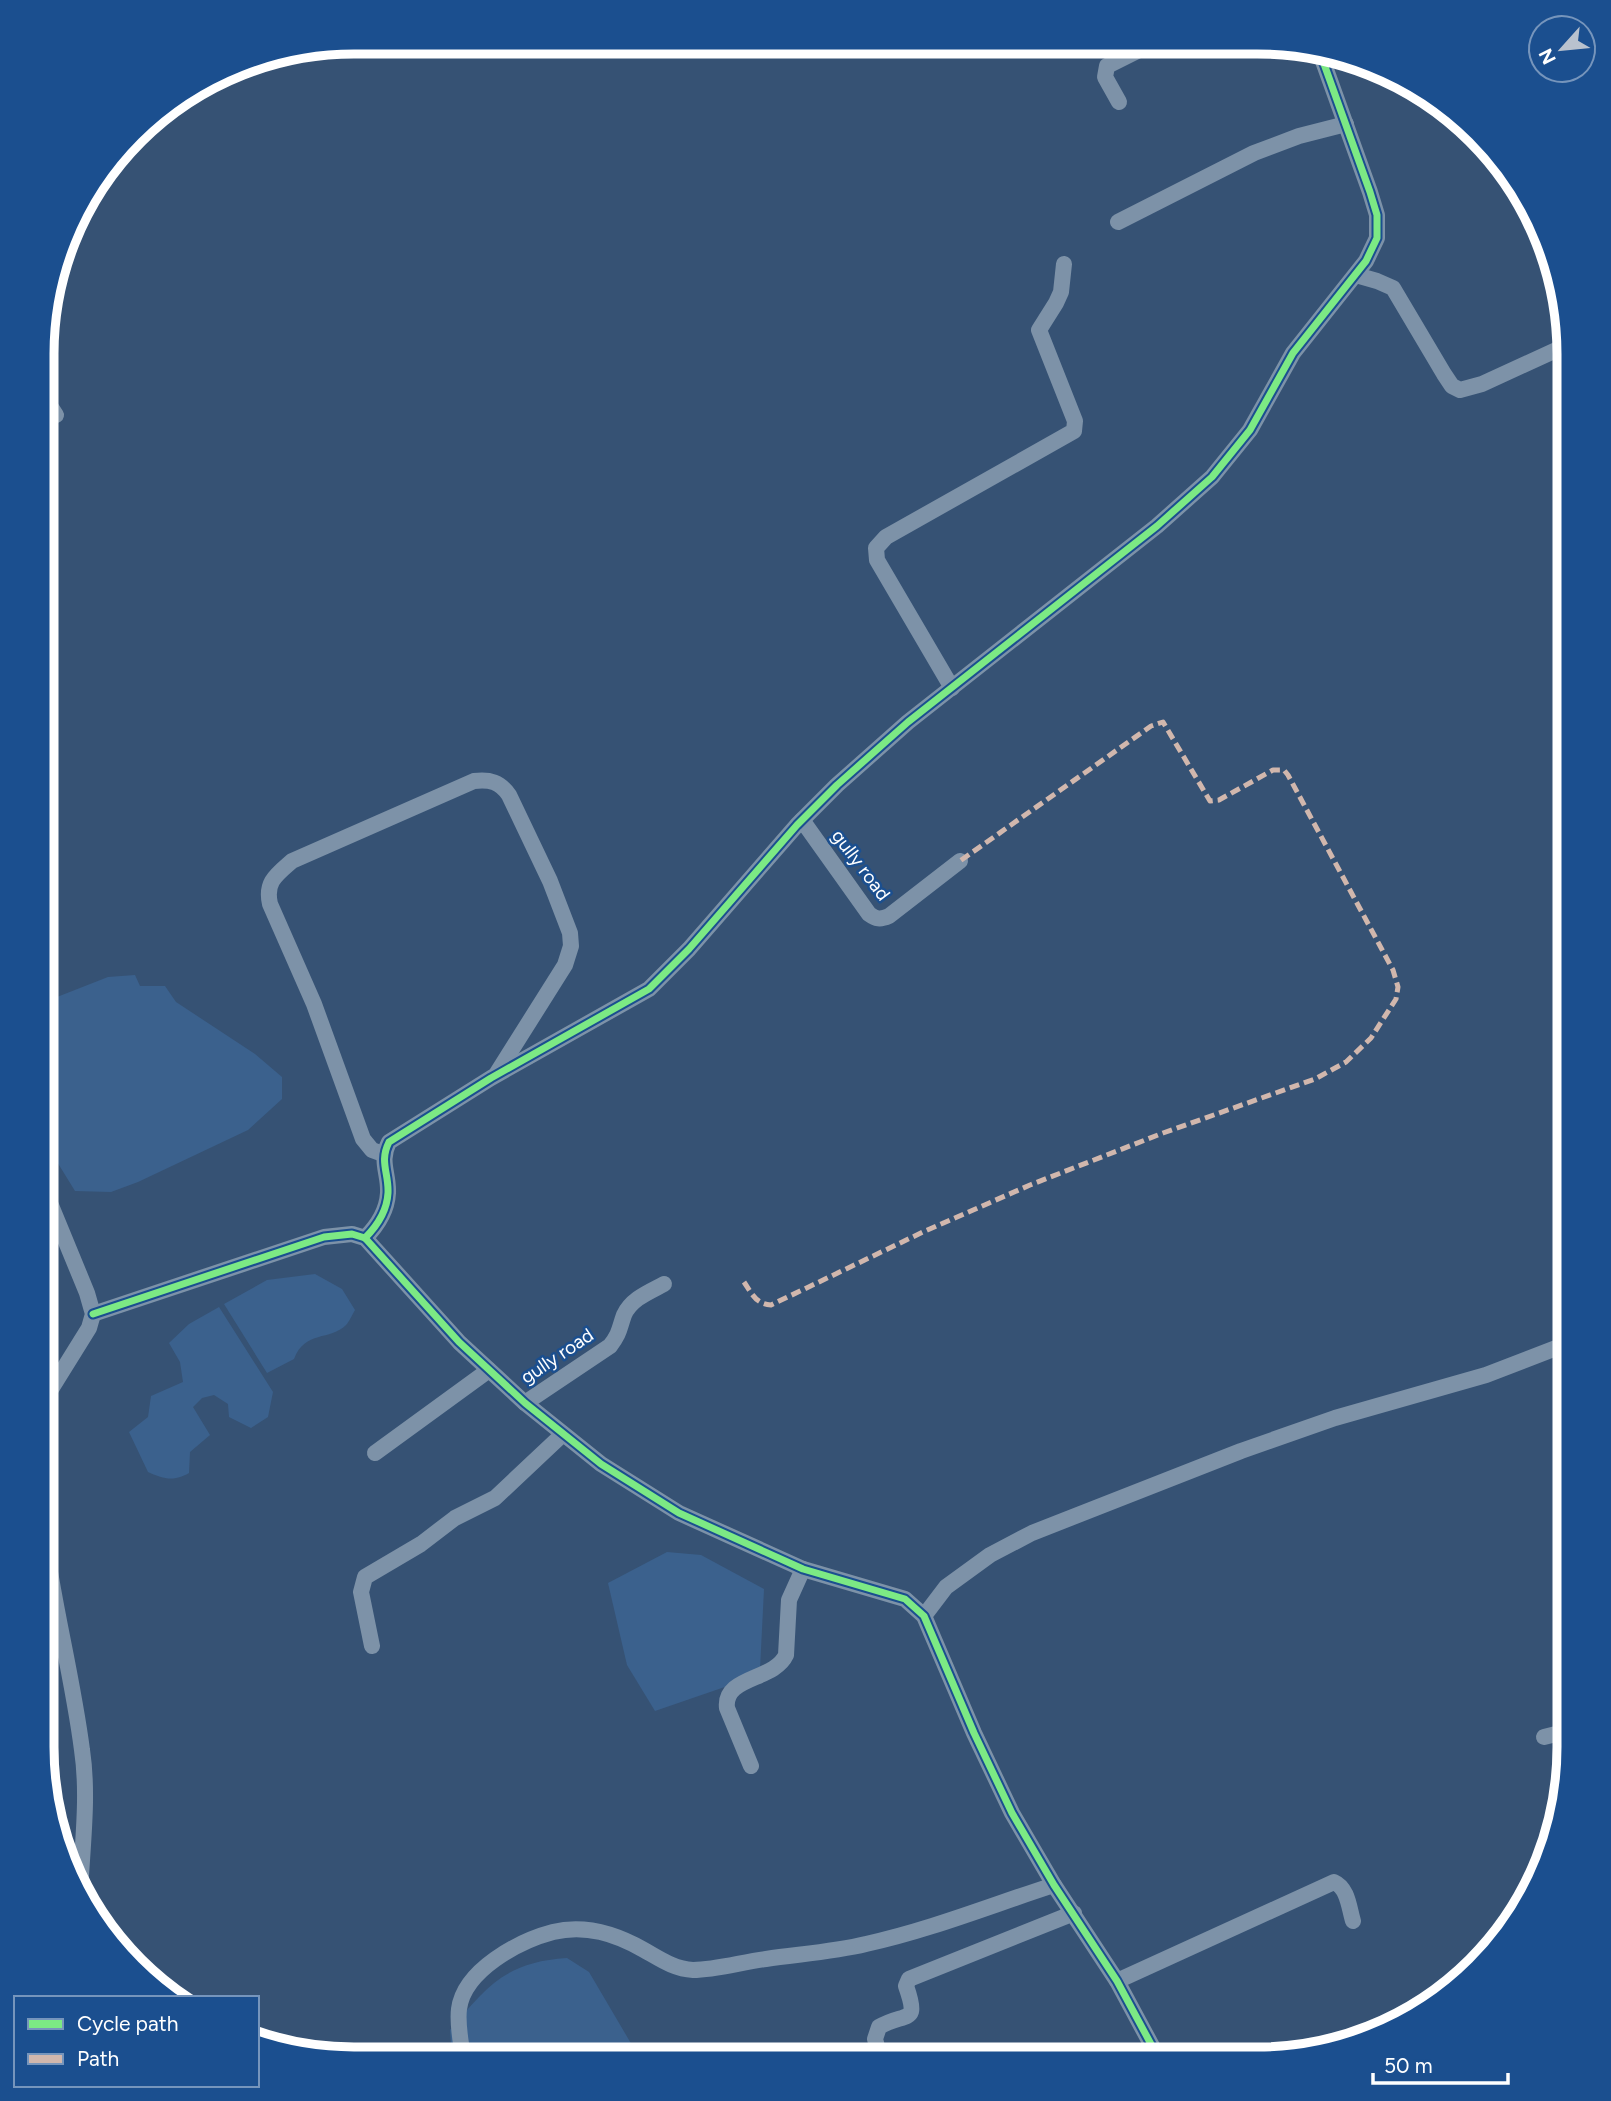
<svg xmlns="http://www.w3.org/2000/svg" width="1611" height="2101" font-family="Figtree,sans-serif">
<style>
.water{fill:#3b618d}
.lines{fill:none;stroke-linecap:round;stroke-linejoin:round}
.minor{stroke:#7d92a8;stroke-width:16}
.quiet{stroke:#d1b7ad;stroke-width:5;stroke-dasharray:10 5;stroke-linecap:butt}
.cycleway-casing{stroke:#1b4f8f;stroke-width:11}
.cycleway{stroke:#7ce984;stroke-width:7}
.labels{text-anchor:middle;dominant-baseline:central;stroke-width:5;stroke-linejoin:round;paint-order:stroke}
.street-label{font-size:19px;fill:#fff;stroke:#1b4f8f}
.rim{fill:none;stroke:#fff;stroke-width:9}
</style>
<rect width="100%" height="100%" fill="#365274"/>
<g class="water">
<path d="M135 975 140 986H165L176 1002 255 1054 282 1077V1099L248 1130 138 1182 111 1192 75 1191 43 1139V1086L52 1046 57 997 108 977Z"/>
<path d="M315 1274 342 1289 355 1310C352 1315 349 1322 346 1325 330 1341 305 1330 294 1359L267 1373 224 1304 267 1280Z"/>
<path d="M219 1307 273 1392 268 1417 251 1428 229 1417 228 1404 214 1395 202 1398 193 1407 210 1435 190 1452 189 1473C173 1482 164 1479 148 1472L129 1432 148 1417 151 1396 183 1382 180 1362 169 1343 189 1324Z"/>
<path d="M667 1552 701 1555 764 1589 760 1669 745 1680 655 1711 627 1665 608 1583Z"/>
<path d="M567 1958 589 1972 639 2057H452L450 2030C487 1986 506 1962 567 1958Z"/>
</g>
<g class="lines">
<g class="minor">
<path d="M1119 102 1105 77 1107 66 1151 44"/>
<path d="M1118 222 1254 153 1299 136 1346 124"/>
<path d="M1356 275 1377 281 1393 288 1444 374 1452 386 1460 390 1482 384 1567 345"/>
<path d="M45 398 56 415"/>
<path d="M952 688 877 560 876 548 886 537 1074 431 1075 421 1039 330 1056 303 1061 292 1064 264"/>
<path d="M802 820 869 914C876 919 880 920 889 916L960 861"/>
<path d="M383 1154 372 1150 363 1139 314 1004 270 904C265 882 276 875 292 861L474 781C490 779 500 782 509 795L550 881 570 933 571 946 565 965 497 1073"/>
<path d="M365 1238C377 1226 387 1211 388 1193 389 1173 379 1162 389 1142L491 1078 649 989 689 949 797 825 837 785 908 722 1157 526 1212 477 1250 430 1293 353 1366 261 1377 238V215L1370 192 1319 50"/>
<path d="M93 1314 324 1237 352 1234 365 1238 459 1342 525 1403 601 1464 679 1513 803 1569 905 1599 924 1616 974 1733 1012 1813 1054 1885 1117 1981 1159 2059"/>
<path d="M43 1402 89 1328 93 1314 87 1293 43 1186"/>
<path d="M525 1403 610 1346C620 1333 619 1329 624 1315 631 1299 649 1292 664 1284"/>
<path d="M375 1453 489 1370"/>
<path d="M42 1518C51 1597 72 1672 82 1750 89 1796 82 1847 80 1894"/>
<path d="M924 1616 946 1587 990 1555 1032 1533 1241 1451 1335 1418 1486 1375 1569 1343"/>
<path d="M1563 1638 1568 1637"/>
<path d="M372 1646 361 1592 365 1577 421 1544 455 1518 495 1498 563 1434"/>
<path d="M1544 1737 1568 1731"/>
<path d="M751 1766 727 1708C723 1676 774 1681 786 1655L789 1600 803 1569"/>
<path d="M1117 1981 1334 1882C1348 1888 1349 1908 1353 1921"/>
<path d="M463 2057C461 2042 457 2025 459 2009 464 1970 519 1941 553 1932 586 1924 616 1934 644 1950 660 1959 674 1969 693 1970 716 1970 742 1962 766 1959 800 1954 833 1952 866 1944 930 1930 992 1905 1054 1885"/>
<path d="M880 2058 875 2039 879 2027C906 2011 920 2026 906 1986L909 1979 1074 1913"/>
</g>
<path class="quiet" d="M744 1282C752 1294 756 1304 771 1305L923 1232 1030 1185 1163 1133 1315 1079 1346 1062 1371 1038 1396 999 1398 987 1393 970 1288 775 1284 770H1273L1219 800 1210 801 1163 722 1151 726 960 861"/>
<g class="cycleway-casing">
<g id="cycleway">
<path d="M365 1238C377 1226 387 1211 388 1193 389 1173 379 1162 389 1142L491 1078 649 989 689 949 797 825 837 785 908 722 1157 526 1212 477 1250 430 1293 353 1366 261 1377 238V215L1370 192 1319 50"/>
<path d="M93 1314 324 1237 352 1234 365 1238 459 1342 525 1403 601 1464 679 1513 803 1569 905 1599 924 1616 974 1733 1012 1813 1054 1885 1117 1981 1159 2059"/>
</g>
</g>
<use href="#cycleway" class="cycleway"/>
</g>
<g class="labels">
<g class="street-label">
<text transform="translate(861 865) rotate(53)">gully road</text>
<text transform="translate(557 1356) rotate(-34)">gully road</text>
</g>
</g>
<path d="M0 0H1611V2101H0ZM354 54H1257A300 300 0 0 1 1557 354V1747A300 300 0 0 1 1257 2047H354A300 300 0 0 1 54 1747V354A300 300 0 0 1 354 54Z" fill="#1b4f8f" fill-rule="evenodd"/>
<path class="rim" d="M354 54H1257A300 300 0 0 1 1557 354V1747A300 300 0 0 1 1257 2047H354A300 300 0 0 1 54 1747V354A300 300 0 0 1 354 54Z"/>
<rect x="14" y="1996" width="245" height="91" fill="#1b4f8f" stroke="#7695bc" stroke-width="2"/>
<rect x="28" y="2019" width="35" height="10" fill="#7ce984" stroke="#7695bc" stroke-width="2"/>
<text x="77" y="2031" font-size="21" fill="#ffffff">Cycle path</text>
<rect x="28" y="2054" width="35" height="10" fill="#d1b7ad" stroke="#7695bc" stroke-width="2"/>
<text x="77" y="2066" font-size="21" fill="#ffffff">Path</text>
<g transform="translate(1562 49) rotate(243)"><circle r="33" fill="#1b4f8f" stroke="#7695bc" stroke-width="2"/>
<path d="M0-5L12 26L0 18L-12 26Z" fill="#b9c2ce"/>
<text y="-10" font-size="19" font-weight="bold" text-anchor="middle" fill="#ffffff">N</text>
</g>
<path d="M1373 2073v10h135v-10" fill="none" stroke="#ffffff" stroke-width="3.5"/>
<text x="1384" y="2073" font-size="21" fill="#ffffff" stroke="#1b4f8f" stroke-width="5" paint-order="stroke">50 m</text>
</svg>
